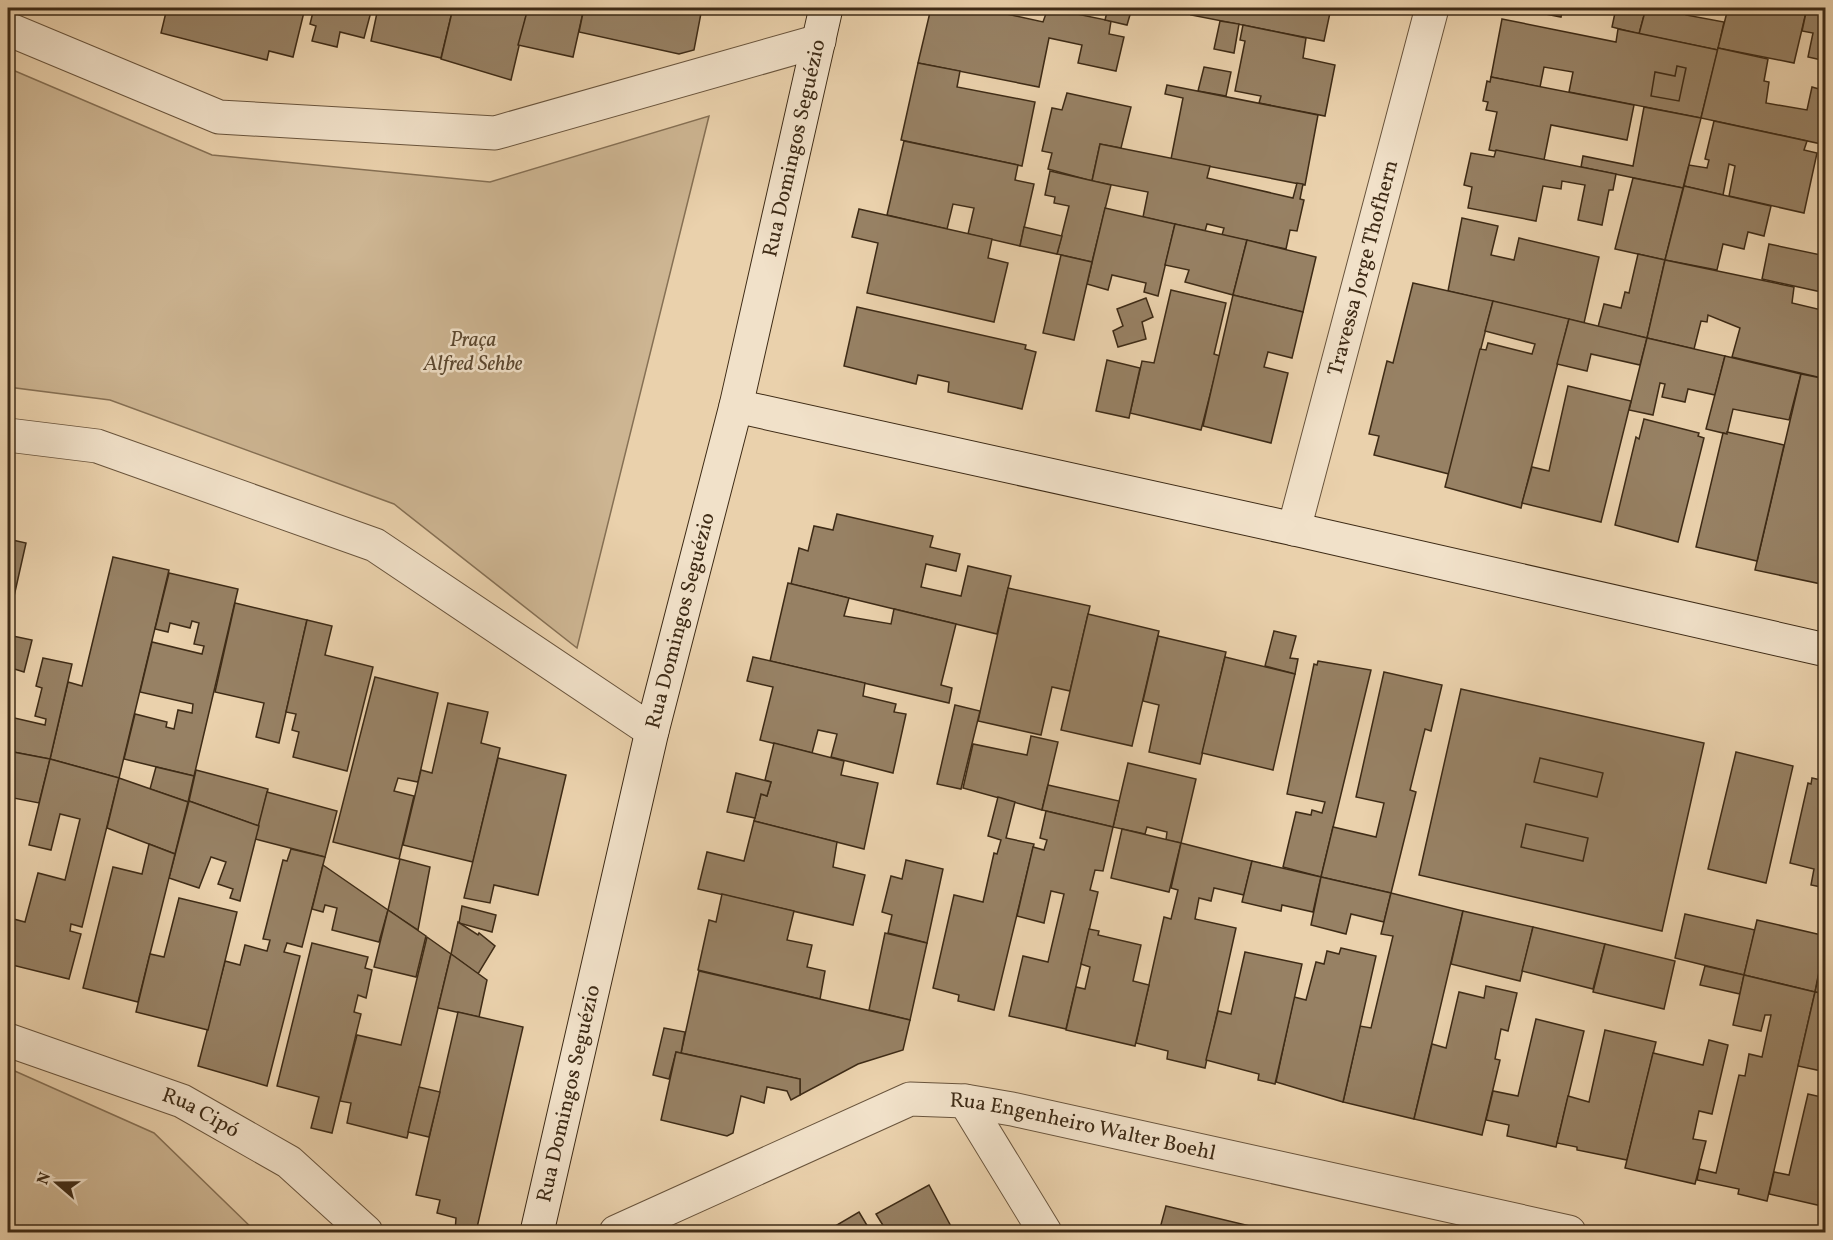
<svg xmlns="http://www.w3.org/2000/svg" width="1833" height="1240" font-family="Vollkorn,serif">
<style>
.green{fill:#cdb592;stroke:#867054;stroke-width:1.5}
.building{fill:#978164;stroke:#3e2b16;stroke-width:1.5}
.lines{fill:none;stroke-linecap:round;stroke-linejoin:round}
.street-casing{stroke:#69543c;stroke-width:35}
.secondary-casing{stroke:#3e2b16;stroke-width:35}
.street{stroke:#f1e1c9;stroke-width:33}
.secondary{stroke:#f1e1c9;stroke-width:33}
.labels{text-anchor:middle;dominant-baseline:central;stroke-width:5;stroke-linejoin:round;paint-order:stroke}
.street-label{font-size:21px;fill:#3e2b16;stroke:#f1e1c9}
.park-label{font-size:21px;font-style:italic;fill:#5b472f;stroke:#f1e1c9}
</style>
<rect width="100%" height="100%" fill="#ead1ac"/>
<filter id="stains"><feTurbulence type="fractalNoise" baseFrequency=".00333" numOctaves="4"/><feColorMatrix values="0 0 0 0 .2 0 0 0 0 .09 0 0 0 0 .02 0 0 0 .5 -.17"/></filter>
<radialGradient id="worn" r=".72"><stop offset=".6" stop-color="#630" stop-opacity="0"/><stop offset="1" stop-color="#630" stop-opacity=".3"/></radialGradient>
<g class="green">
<path d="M8 68 212 155 490 182 709 116 577 648 394 504 110 400 8 387Z"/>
<path d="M8 1068 154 1133 256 1232H8Z"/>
</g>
<g class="building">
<path d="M167 8H305L293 57 269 51 267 60 161 33Z"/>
<path d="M314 8H372L364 38 340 32 337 47 312 41 316 26 310 24Z"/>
<path d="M378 8H453L441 58 371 41Z"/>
<path d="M453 8H528L511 80 441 59Z"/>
<path d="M528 8H584L573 57 518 45Z"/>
<path d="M584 8H702L694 50 679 54 579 32Z"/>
<path d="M931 8H979L1043 22 1048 8 1111 21 1109 34 1124 37 1116 71 1078 63 1082 45 1049 38 1039 87 918 63Z"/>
<path d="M1108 8H1132L1127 25 1105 20Z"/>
<path d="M1193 8H1331L1324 41 1191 15Z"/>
<path d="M1515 8H1563L1561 17Z"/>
<path d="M1616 8H1646L1639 34 1612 27Z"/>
<path d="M1646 8H1688L1686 15 1724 22 1718 50 1639 34Z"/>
<path d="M1728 8H1807L1794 63 1718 48Z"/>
<path d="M1807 8H1826V61L1808 57 1813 33 1802 31Z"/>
<path d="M1502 19 1616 42 1618 29 1718 50 1701 118 1569 92 1573 72 1544 67 1540 87 1491 77Z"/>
<path d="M1220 21 1239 24 1234 53 1214 49Z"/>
<path d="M1243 25 1306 38 1303 58 1335 65 1325 116 1259 103 1261 96 1235 91 1245 41 1240 40Z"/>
<path d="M1718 48 1768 59 1764 81 1769 82 1766 103 1807 110 1812 87 1819 89 1820 84 1826 85V145L1701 118Z"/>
<path d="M918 63 960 71 957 87 1035 102 1022 166 901 140Z"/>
<path d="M1677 66 1686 68 1679 101 1651 96 1655 72 1675 76Z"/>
<path d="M1204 67 1231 72 1226 96 1198 91Z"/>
<path d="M1491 77 1634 105 1627 140 1551 125 1544 160 1489 150 1497 112 1486 110 1488 102 1483 101 1487 81 1490 82Z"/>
<path d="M1167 85 1318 115 1305 185 1171 159 1183 98 1165 94Z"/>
<path d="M1067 93 1131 107 1121 148 1100 144 1092 181 1048 169 1052 153 1042 151 1052 108 1062 110Z"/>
<path d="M1644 107 1701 118 1683 188 1581 167 1583 156 1633 166Z"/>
<path d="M1714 121 1807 141 1804 150 1817 153 1804 213 1729 196 1735 166 1729 164 1723 195 1684 186 1689 165 1707 168 1709 160 1705 159Z"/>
<path d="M904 141 1018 165 1015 180 1034 184 1020 246 968 234 974 208 953 204 947 229 887 215Z"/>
<path d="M1100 144 1210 166 1207 178 1293 198 1297 183 1303 184 1300 199 1304 200 1297 231 1290 230 1286 249 1222 235 1224 228 1207 224 1205 231 1143 217 1148 192 1092 181Z"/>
<path d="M1496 150 1616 174 1613 190H1609L1602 225 1578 220 1585 185 1562 181 1561 189 1543 186 1536 221 1468 208 1472 187 1464 185 1471 153 1494 157Z"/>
<path d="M1050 171 1111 185 1092 262 1057 254 1069 206 1054 203 1055 197 1045 195Z"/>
<path d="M1633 178 1683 188 1665 260 1615 249Z"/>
<path d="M1684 186 1771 206 1764 236 1748 232 1744 249 1723 244 1717 270 1665 260Z"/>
<path d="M1105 208 1175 224 1158 296 1144 292 1146 283 1112 275 1108 290 1087 284Z"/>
<path d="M859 209 992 239 988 258 1008 263 994 322 867 293 878 243 852 237Z"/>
<path d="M1462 218 1498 226 1491 255 1514 260 1519 238 1599 257 1584 323 1448 291Z"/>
<path d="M1175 224 1247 240 1233 295 1185 282 1189 270 1165 265Z"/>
<path d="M1024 227 1062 236 1057 254 1020 246Z"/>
<path d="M1247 240 1316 257 1303 312 1233 295Z"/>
<path d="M1769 244 1826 256V293L1762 279Z"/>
<path d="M1638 254 1665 260 1647 338 1598 327 1604 304 1621 308 1625 292 1629 293Z"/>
<path d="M1061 255 1092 262 1074 340 1043 333Z"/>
<path d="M1665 260 1794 287 1792 303 1826 311V379L1732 357 1740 328 1708 315 1707 322 1701 321 1694 349 1647 338Z"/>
<path d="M1413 283 1493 301 1449 474 1374 455 1379 436 1369 434 1387 361 1393 363Z"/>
<path d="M1171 290 1226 303 1214 354 1220 356 1201 430 1130 413 1142 361 1154 363Z"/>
<path d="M1233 295 1303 312 1292 358 1268 352 1264 367 1288 373 1271 443 1203 426Z"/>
<path d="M1146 298 1153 317 1142 322 1146 339 1118 347 1113 331 1123 326 1117 309Z"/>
<path d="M1493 301 1569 319 1521 508 1445 487 1480 349 1486 350 1488 343 1532 354 1535 344 1485 331Z"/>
<path d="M857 307 1026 345 1025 349 1036 352 1022 409 948 392 949 382 918 375 916 384 844 366Z"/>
<path d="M1569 319 1647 338 1640 365 1591 354 1587 371 1557 364Z"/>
<path d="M1647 338 1725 356 1715 395 1688 389 1685 402 1662 397 1665 384 1660 383 1653 415 1629 410Z"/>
<path d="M1725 356 1801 374 1789 420 1733 409 1727 434 1706 429Z"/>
<path d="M1107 360 1140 368 1129 418 1096 411Z"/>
<path d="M1801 374 1826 379V585L1755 570Z"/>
<path d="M1568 386 1631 401 1601 522 1522 503 1532 467 1549 471Z"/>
<path d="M1644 419 1699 433 1698 436 1704 438 1678 542 1615 525 1636 437 1639 439Z"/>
<path d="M1727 432 1784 445 1757 561 1696 547 1723 433 1727 434Z"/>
<path d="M837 514 933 536 930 547 960 554 956 571 926 564 921 587 961 596 968 566 1011 576 997 634 791 584 799 548 808 551 814 526 833 530Z"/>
<path d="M8 539 26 543 8 623Z"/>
<path d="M113 557 169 570 119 778 50 759 68 682 82 686Z"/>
<path d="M169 573 238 589 194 776 124 759 135 714 167 722 166 727 174 729 178 710 192 713 193 704 140 692 152 642 202 654 204 646 194 644 199 623 192 621 190 628 170 623 168 632 155 629Z"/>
<path d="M788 583 849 598 844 616 891 624 894 609 956 624 941 685 952 688 949 703 770 661Z"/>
<path d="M1008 588 1090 606 1070 691 1052 687 1041 735 978 721Z"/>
<path d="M235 603 307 620 279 743 256 737 264 703 215 692Z"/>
<path d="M1088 614 1159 631 1132 746 1061 730Z"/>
<path d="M307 620 332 626 325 655 373 667 347 771 293 757 299 732 292 730 296 714 286 712Z"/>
<path d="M1274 631 1296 636 1290 658 1298 659 1295 674 1265 666Z"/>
<path d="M8 635 32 640 24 672 8 667Z"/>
<path d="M1158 636 1226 652 1200 764 1149 752 1159 705 1143 701Z"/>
<path d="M753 657 865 683 863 696 896 704 894 712 906 714 893 773 831 757 837 734 818 730 812 753 760 740 773 687 747 681Z"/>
<path d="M1225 657 1295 674 1273 770 1202 753Z"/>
<path d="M43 658 72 664 50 759 8 751V693L14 695 10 717 45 725 46 719 35 716 42 688 36 686Z"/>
<path d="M1318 661 1371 670 1321 877 1283 867 1296 812 1311 815 1312 810 1322 813 1325 802 1287 794 1314 664 1317 665Z"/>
<path d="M1384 672 1442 685 1431 731 1425 729 1410 790 1416 792 1391 893 1321 877 1333 827 1376 837 1384 803 1356 797Z"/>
<path d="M375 677 438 693 418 782 398 778 394 791 414 796 399 859 333 842Z"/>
<path d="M1461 689 1704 743 1662 931 1419 875Z"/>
<path d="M448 703 488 712 481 743 500 748 473 862 403 845 421 770 432 773Z"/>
<path d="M955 705 980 711 961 789 937 784Z"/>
<path d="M1031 736 1058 742 1042 810 963 788 973 744 1027 755Z"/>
<path d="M774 743 844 761 841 775 878 783 864 849 754 821 761 794 767 796 771 782 765 780Z"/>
<path d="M8 751 50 759 39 803 8 797Z"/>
<path d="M1736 752 1793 766 1766 883 1708 869Z"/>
<path d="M498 758 566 775 538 895 494 885 490 903 464 898Z"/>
<path d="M1540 758 1603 773 1597 797 1534 782Z"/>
<path d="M50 759 119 778 82 927 71 924 70 931 81 934 69 979 8 964 10 918 25 922 38 873 65 880 80 819 60 814 51 850 29 845Z"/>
<path d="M1128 763 1196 779 1181 843 1166 840 1167 832 1147 827 1145 834 1113 827Z"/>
<path d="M156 767 194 776 188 802 150 789Z"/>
<path d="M196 770 268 789 259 826 189 801Z"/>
<path d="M736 773 771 782 767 796 761 794 755 818 727 812Z"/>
<path d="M119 778 188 802 175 854 107 828Z"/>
<path d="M1812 778 1826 781V888L1811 885 1814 869 1790 863 1808 783 1811 784Z"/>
<path d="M1048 785 1119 801 1113 827 1042 810Z"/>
<path d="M267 792 337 811 325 857 255 839Z"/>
<path d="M998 797 1015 802 1006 838 1034 844 994 1010 958 1001 959 995 933 988 954 895 983 902 994 853 997 854 1001 840 988 836Z"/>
<path d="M189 801 259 826 240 901 230 898 233 889 218 884 226 862 211 857 199 888 169 878Z"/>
<path d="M1046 811 1113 827 1103 871 1095 870 1090 890 1098 892 1066 1029 1009 1016 1023 956 1048 962 1064 894 1051 891 1044 923 1017 916 1033 847 1044 850 1047 840 1040 838Z"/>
<path d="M754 821 837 842 833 867 865 875 853 925 698 889 707 852 744 861Z"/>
<path d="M1526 824 1588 838 1583 861 1521 847Z"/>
<path d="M1122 829 1181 843 1169 892 1111 878Z"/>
<path d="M1181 843 1252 861 1244 895 1214 888 1211 901 1199 898 1195 919 1236 928 1205 1068 1167 1059 1168 1051 1136 1043 1164 917 1171 919 1178 890 1171 888Z"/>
<path d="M149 844 175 854 138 1002 83 988 113 867 142 874Z"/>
<path d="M291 849 325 857 302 947 287 943 284 952 300 956 267 1086 198 1066 225 961 240 965 245 945 267 951 270 940 263 939 283 860 287 861Z"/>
<path d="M400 859 430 867 418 930 388 910Z"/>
<path d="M906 860 943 869 927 943 888 933 892 915 882 912 891 876 902 879Z"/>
<path d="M1252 861 1321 877 1313 912 1282 905 1281 911 1242 902Z"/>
<path d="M323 865 388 910 379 942 332 930 337 908 325 905 323 912 312 909Z"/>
<path d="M1321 877 1391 893 1384 922 1351 914 1346 934 1311 925Z"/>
<path d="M1391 893 1463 911 1414 1119 1343 1102 1360 1026 1371 1028 1393 936 1381 934Z"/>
<path d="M722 894 794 911 787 940 812 945 807 967 825 971 820 999 698 970 709 920 716 922Z"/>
<path d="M179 898 237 912 208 1030 136 1012 150 954 164 957Z"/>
<path d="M462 906 496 915 492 932 459 923Z"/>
<path d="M388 910 426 936 416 977 374 967Z"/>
<path d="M1463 911 1533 927 1520 981 1451 964Z"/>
<path d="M1685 914 1755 930 1744 975 1675 958Z"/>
<path d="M1757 920 1826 936 1815 992 1744 975Z"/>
<path d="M458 922 478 935 479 933 495 946 478 974 451 954Z"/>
<path d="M1533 927 1605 944 1593 989 1522 971Z"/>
<path d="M1089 929 1099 931 1098 935 1141 945 1133 981 1149 985 1135 1046 1066 1030 1076 987 1085 989 1090 967 1081 964Z"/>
<path d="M885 933 927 943 910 1020 869 1010Z"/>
<path d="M427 937 451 954 407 1138 347 1123 351 1103 340 1101 357 1035 401 1045Z"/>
<path d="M312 943 368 957 365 968 372 970 366 998 358 995 354 1012 361 1014 332 1133 311 1128 319 1097 277 1086Z"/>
<path d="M1605 944 1675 961 1664 1009 1593 992Z"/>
<path d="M1341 948 1376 956 1343 1102 1276 1082 1294 997 1306 1000 1316 962 1324 964 1327 951 1339 954Z"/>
<path d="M1245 952 1302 964 1275 1084 1258 1080 1259 1074 1206 1060 1218 1011 1231 1014Z"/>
<path d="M451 954 487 980 479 1017 438 1008Z"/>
<path d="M1822 961 1826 962V994L1815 992Z"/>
<path d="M1705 966 1744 975 1740 994 1700 985Z"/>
<path d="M699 971 910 1020 903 1050 858 1064 800 1095V1079L681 1053Z"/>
<path d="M1744 975 1815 992 1767 1201 1738 1194 1739 1189 1697 1180 1699 1169 1716 1173 1739 1075 1745 1076 1749 1054 1762 1057 1771 1015H1765L1761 1031 1733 1025Z"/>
<path d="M1486 986 1517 993 1508 1031 1501 1029 1495 1059 1500 1060 1482 1135 1414 1119 1432 1044 1446 1048 1459 992 1484 998Z"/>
<path d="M1815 992 1826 994V1072L1798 1066Z"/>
<path d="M458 1012 523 1027 476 1232H455L456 1218 437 1213 440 1200 416 1195Z"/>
<path d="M1536 1019 1584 1031 1556 1147 1507 1136 1509 1125 1486 1120 1493 1091 1518 1096Z"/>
<path d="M664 1028 685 1032 681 1053 676 1052 669 1079 653 1075Z"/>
<path d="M1605 1030 1656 1042 1627 1160 1577 1150V1147L1557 1143 1568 1096 1589 1102Z"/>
<path d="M1709 1040 1728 1045 1712 1114 1699 1111 1693 1139 1706 1141 1695 1184 1625 1168 1653 1053 1703 1065Z"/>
<path d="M676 1052 800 1079V1095L791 1100 787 1091 767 1087 764 1103 741 1096 733 1133 727 1136 661 1120Z"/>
<path d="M419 1087 440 1092 429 1137 408 1132Z"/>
<path d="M1808 1094 1826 1098V1207L1769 1194 1774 1172 1789 1175Z"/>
<path d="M929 1185 954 1232H887L876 1214Z"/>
<path d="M1166 1206 1275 1232H1159Z"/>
<path d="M859 1212 871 1232H825Z"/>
</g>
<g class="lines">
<g class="street-casing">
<g id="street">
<path d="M8 29 219 117 495 133 819 41"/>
<path d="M8 435 97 446 375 545 652 731"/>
<path id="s1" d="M1294 529 1432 8"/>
<path id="s2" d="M8 1040 182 1101 289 1162 366 1232"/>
<path d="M965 1101 1045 1232"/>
<path id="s3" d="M616 1232 910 1099 965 1101 1012 1109 1569 1232"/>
</g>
</g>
<g class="secondary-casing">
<g id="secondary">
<path d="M736 406 1294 529 1826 650"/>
<path id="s4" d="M537 1232 652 731 736 406 826 8"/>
</g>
</g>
<use href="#street" class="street"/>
<use href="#secondary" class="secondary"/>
</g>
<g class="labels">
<g class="street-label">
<text stroke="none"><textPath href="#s4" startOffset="1114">Rua Domingos Seguézio</textPath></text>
<text stroke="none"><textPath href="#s1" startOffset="270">Travessa Jorge Thofhern</textPath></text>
<text stroke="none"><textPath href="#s4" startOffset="628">Rua Domingos Seguézio</textPath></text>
<text stroke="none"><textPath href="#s4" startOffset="142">Rua Domingos Seguézio</textPath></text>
<text stroke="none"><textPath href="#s2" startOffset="206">Rua Cipó</textPath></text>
<text stroke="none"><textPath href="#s3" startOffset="498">Rua Engenheiro Walter Boehl</textPath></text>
</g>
<g class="park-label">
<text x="473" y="340">Praça<tspan x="473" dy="24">Alfred Sehbe</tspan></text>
</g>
</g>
<rect width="1833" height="1240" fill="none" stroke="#ead1ac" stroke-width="30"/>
<rect x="9" y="9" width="1815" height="1222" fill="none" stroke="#3e2b16" stroke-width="3"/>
<rect x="15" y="15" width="1803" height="1210" fill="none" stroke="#3e2b16" stroke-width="1.5"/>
<g transform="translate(57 1183) rotate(290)" stroke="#f1e1c9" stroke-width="4.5" paint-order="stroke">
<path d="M0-4.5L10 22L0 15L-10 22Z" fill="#3e2b16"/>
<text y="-9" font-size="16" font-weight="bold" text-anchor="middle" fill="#3e2b16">N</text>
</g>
<rect width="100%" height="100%" filter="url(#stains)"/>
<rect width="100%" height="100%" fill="url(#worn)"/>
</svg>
